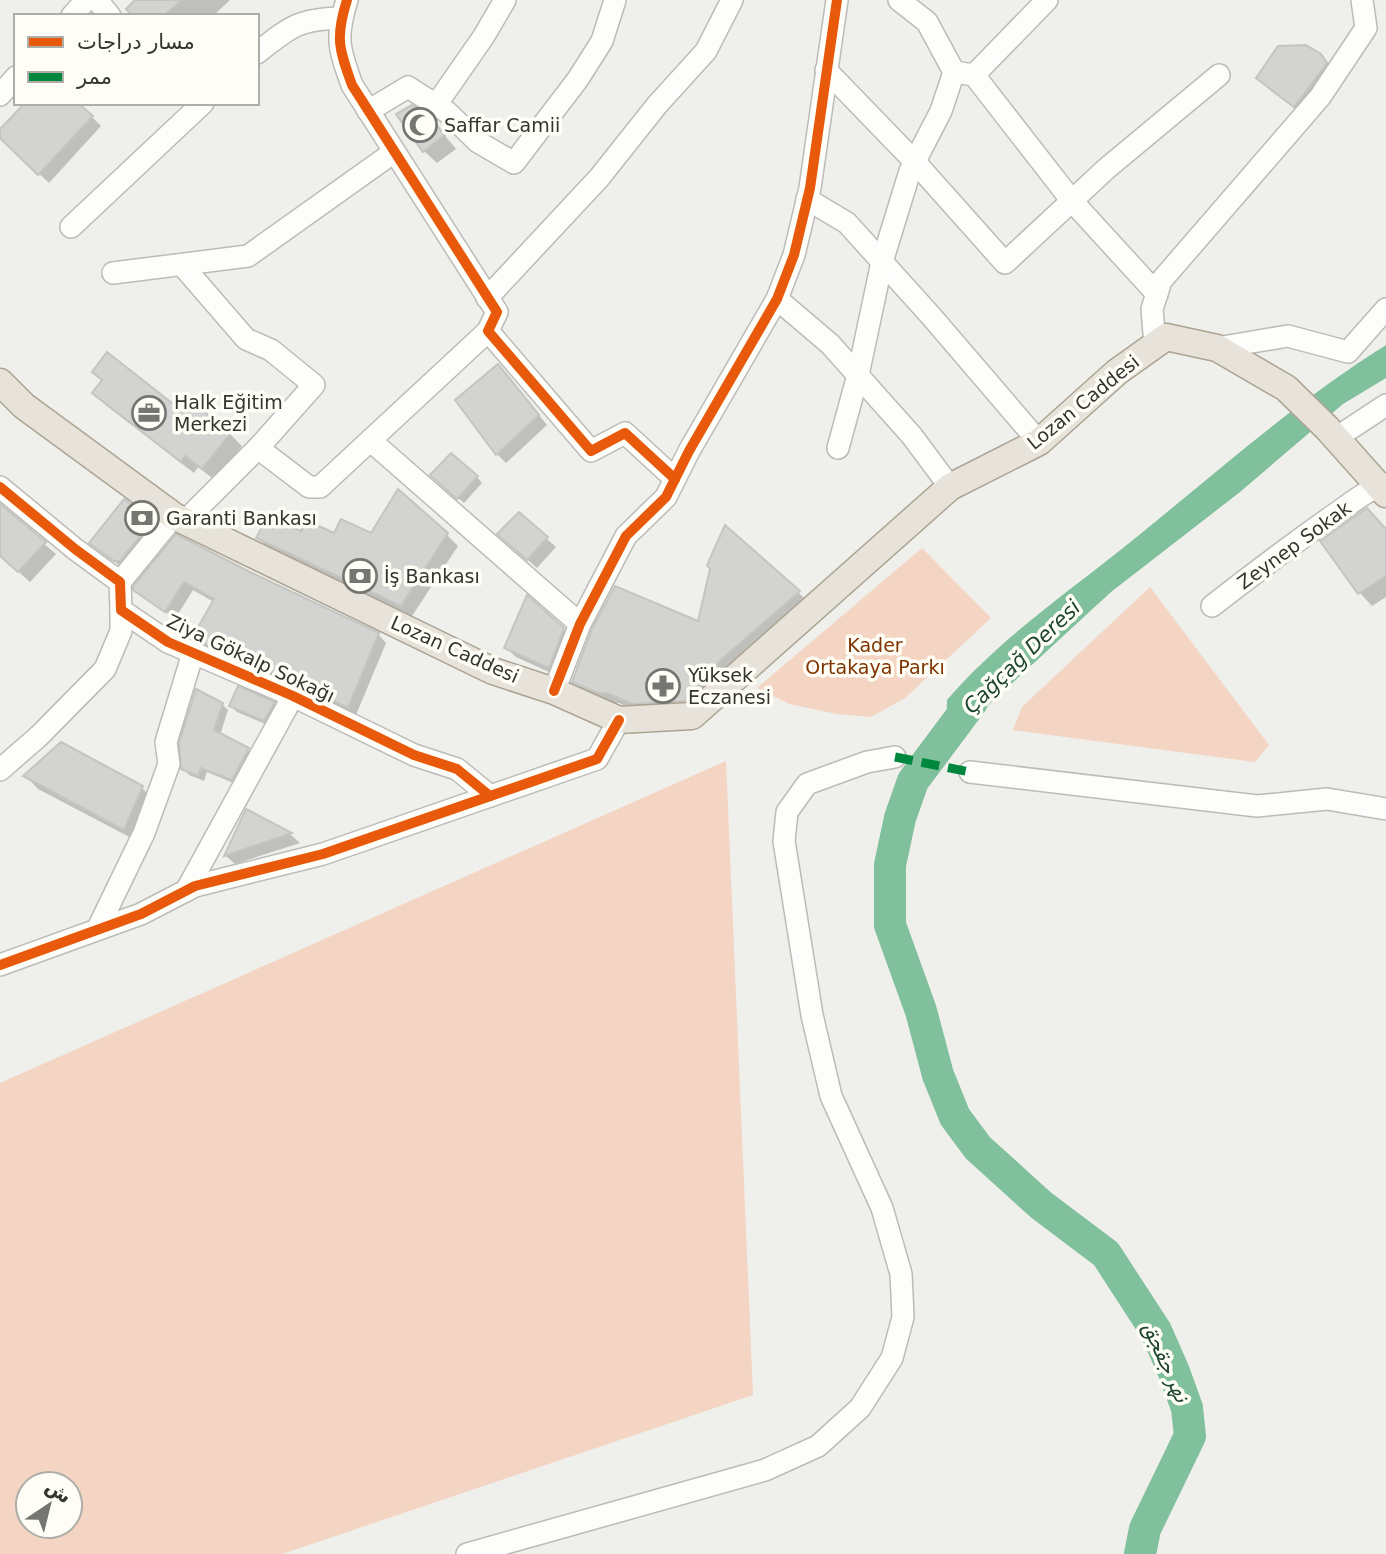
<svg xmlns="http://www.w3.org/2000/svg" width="1386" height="1554" font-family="'DejaVu Sans',Vazirmatn,sans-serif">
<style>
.green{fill:#f4d4c3;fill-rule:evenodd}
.water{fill:#80c09c}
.shadow{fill:#0003}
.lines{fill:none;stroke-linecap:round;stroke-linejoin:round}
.river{stroke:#80c09c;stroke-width:32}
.building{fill:#d3d4d1;stroke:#c4c5c2;stroke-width:2}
.minor-casing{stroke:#bcbbb8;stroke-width:24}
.major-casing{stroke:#aca493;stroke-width:29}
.minor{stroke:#fdfdfc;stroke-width:21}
.major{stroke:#e8e3da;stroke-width:26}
.quiet{stroke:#00873e;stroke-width:9;stroke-dasharray:18 9;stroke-linecap:butt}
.cycleway-casing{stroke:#fffef6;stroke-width:15}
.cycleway{stroke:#e8590c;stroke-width:10}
.labels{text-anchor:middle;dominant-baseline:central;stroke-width:7;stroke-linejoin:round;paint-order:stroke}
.poi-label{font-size:19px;fill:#343431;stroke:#fffef6;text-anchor:start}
.street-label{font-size:19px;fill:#343431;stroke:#fffef6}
.park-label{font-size:19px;fill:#7e3401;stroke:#fffef6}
.water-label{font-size:21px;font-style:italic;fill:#1e4530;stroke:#fffef6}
</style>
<rect width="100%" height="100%" fill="#efefeb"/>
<g class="green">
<path d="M922 548 991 618 905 698 871 717 837 714 789 704 757 688Z"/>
<path d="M1150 587 1269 745 1255 762 1013 730 1022 707Z"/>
<path d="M726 761 753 1395 282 1554H0V1083ZM70 1484V1526H28V1484Z"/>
</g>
<path class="water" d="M1386 345V378L1343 404 1240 492 1111 592 983 710 946 736 947 700C1000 638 1070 591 1133 540 1216 473 1295 402 1386 345Z"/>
<g class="shadow">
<path d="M135 0H230L213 16H135Z"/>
<path d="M1320 55 1333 69 1308 118 1271 91 1259 78Z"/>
<path d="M92 117 101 126 49 183 0 136V132Z"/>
<path d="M440 130 456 149 437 163 424 151Z"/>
<path d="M507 376 547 425 506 463 497 454Z"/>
<path d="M94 393 187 416 230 434 242 446 216 481 198 467 194 473 107 406Z"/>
<path d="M477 477 482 483 464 503 438 481Z"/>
<path d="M0 506 56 554 30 582 0 555Z"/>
<path d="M519 514 556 547 537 568 509 543Z"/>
<path d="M151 521 160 530 125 570 92 543Z"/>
<path d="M726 528 810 603 696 711 644 714 619 703H610L585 692 574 681 699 623Z"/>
<path d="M1386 530V597L1372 606 1360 593 1323 541Z"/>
<path d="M302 534 334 536 447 535 458 546 412 616 269 549 258 538Z"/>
<path d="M249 574 378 634 386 643 356 715 300 687 202 646 194 638 214 602 193 590 175 619 135 589V587Z"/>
<path d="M563 629 573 639 558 676 516 657 506 648Z"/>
<path d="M222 704 228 710 220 735 248 750 254 755 238 785 207 772 204 781 189 775 183 768Z"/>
<path d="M274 704 279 710 270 726 237 712 231 706Z"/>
<path d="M26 776 141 787 154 800 137 841 38 789Z"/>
<path d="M247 812 291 835 300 843 235 864 226 856Z"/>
</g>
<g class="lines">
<path class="river" d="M972 702 913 781 900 818 890 865V925L921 1011 938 1075 955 1117 978 1148 1041 1205 1106 1254 1156 1331 1174 1372 1187 1408 1190 1436 1145 1529 1140 1554"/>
</g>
<g class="building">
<path d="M135 0H182L163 16H133L126 9Z"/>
<path d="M1306 45 1321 54 1327 63 1294 107 1256 78 1278 46Z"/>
<path d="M25 103H78L93 116 38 175 0 138V129Z"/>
<path d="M412 105 428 115 445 135 423 152 396 114Z"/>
<path d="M107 352 186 414 194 404 231 433 202 469 185 456 181 462 92 393 102 380 92 372Z"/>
<path d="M498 364 539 415 496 455 455 400Z"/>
<path d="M451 453 478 476 457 499 430 475Z"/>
<path d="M398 489 448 533 401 606 256 538 269 514 301 531 306 520 334 533 341 519 371 533Z"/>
<path d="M124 499 152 519V522L120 561H114L89 543Z"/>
<path d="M0 504 46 542 18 572 0 556Z"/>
<path d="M1367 508 1386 529V576L1358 594 1320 541Z"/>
<path d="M519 512 548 537 527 560 497 534Z"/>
<path d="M725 525 800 591 721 660 685 701 632 704 607 693H598L572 682 592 629 615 586 698 621 710 569 707 565Z"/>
<path d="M176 534 250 572 379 633 348 708 290 679 192 638 214 599 184 582 165 612 133 590V586Z"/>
<path d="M527 595 564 628 549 668 504 648Z"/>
<path d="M238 686 275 702 264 721 229 706Z"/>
<path d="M196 689 223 703 214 730 249 748 232 780 201 768 198 776 181 769 179 743Z"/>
<path d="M61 742 143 786 124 830 23 776Z"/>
<path d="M246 809 292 833 224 856Z"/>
</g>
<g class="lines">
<g class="minor-casing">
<g id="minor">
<path d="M97 0 110 16"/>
<path d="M347 0C335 38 339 49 352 85L497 312 488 331 591 451 625 433 675 479"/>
<path d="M72 16 86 0"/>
<path d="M257 53C290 27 298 19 341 18"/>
<path d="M826 70 915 162 1005 263 1106 169 1219 75"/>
<path d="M954 72 974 75 1072 201 1157 294"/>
<path d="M974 75 1047 0"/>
<path d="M0 95 16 77"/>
<path d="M436 105 484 36 505 0"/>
<path d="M368 111 408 87 447 112 478 142 514 163 578 79 602 41 615 0"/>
<path d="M807 199 847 223 931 316 1039 442"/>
<path d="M71 227 203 103"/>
<path d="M182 265 246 339 271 350 314 385 258 448 186 520"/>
<path d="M113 273 248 256 394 152"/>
<path d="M487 298 599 178 657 105 706 51 732 0"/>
<path d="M777 299 830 344 912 436 950 487"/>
<path d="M1155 345 1152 309 1161 281 1320 97 1366 28 1362 0"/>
<path d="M1217 348 1288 336 1348 352 1386 309"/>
<path d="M1336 438 1386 405"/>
<path d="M371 441 580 624"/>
<path d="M258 448 309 487H320L488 331"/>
<path d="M838 448 858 375 882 262 910 171 941 111 954 72 927 22 899 0"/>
<path d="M0 487 75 549 120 582 121 610 168 642 293 696 414 755 457 769 490 796"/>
<path d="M120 582 174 516"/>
<path d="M1212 606C1252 575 1292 544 1334 515 1350 504 1368 489 1386 484"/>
<path d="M554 691 580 624 626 536 666 497 689 451 777 299 794 255 810 188 837 0"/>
<path d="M0 770 39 736 105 669 121 631V610"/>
<path d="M970 772 1257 806 1327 799 1386 809"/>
<path d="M186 891 293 696"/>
<path d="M98 928 144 833 169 764 166 742 193 653"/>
<path d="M0 965 141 914 195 886 323 854 597 759 619 720"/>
<path d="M467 1554 765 1470 818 1446 860 1408 892 1358 903 1317 901 1274 882 1208 831 1096 812 1015 784 841 787 812 807 784 867 762 895 757"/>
</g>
</g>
<g class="major-casing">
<path id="major" d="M0 382 24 406 174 516 493 671 554 691 619 720 692 716 950 487 1039 442 1117 372 1166 337 1217 348 1286 388 1327 428 1386 494"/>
</g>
<use href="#minor" class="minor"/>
<use href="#major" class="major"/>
<path class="quiet" d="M895 757 970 772"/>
<g class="cycleway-casing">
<g id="cycleway">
<path d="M347 0C335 38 339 49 352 85L497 312 488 331 591 451 625 433 675 479"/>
<path d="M0 487 75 549 120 582 121 610 168 642 293 696 414 755 457 769 490 796"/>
<path d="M554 691 580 624 626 536 666 497 689 451 777 299 794 255 810 188 837 0"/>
<path d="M0 965 141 914 195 886 323 854 597 759 619 720"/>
</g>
</g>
<use href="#cycleway" class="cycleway"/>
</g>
<defs>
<g id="mosque-ring" transform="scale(1.75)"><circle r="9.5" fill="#fffef6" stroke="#757572" stroke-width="1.5"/><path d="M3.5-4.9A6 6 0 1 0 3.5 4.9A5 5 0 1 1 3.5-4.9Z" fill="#757572"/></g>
<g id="office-ring" transform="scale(1.75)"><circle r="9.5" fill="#fffef6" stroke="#757572" stroke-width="1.5"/><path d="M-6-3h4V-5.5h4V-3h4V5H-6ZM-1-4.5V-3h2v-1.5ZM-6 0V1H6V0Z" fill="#757572"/></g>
<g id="bank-ring" transform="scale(1.75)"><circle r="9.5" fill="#fffef6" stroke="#757572" stroke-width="1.5"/><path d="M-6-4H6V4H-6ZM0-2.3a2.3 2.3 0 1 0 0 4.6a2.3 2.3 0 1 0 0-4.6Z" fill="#757572"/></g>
<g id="pharmacy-ring" transform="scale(1.75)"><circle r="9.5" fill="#fffef6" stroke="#757572" stroke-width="1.5"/><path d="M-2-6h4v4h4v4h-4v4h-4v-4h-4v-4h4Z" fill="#757572"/></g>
</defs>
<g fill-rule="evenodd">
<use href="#mosque-ring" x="420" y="125"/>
<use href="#office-ring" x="149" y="413"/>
<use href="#bank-ring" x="142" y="518"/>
<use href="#bank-ring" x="360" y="576"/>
<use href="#pharmacy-ring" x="663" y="686"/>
</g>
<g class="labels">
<g class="poi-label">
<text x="444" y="125">Saffar Camii</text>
<text x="174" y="402">Halk Eğitim<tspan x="174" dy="22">Merkezi</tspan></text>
<text x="166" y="518">Garanti Bankası</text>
<text x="384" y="576">İş Bankası</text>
<text x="688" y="675">Yüksek<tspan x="688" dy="22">Eczanesi</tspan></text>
</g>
<g class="street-label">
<text transform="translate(1083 402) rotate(-39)">Lozan Caddesi</text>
<text transform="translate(1294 545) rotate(-36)">Zeynep Sokak</text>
<text transform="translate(455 649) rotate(24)">Lozan Caddesi</text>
<text transform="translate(251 658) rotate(25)">Ziya Gökalp Sokağı</text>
</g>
<g class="park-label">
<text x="875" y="645">Kader<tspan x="875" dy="22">Ortakaya Parkı</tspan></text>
</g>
<g class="water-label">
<text transform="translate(1022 657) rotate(-44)">Çağçağ Deresi</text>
<text transform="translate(1166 1362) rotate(66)">نهر جقجق</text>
</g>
</g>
<rect x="14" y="14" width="245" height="91" fill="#fffef6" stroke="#aeada7" stroke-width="2"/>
<rect x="28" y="37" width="35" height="10" fill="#e8590c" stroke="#aeada7" stroke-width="2"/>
<text x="77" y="49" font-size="21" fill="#343431">مسار دراجات</text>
<rect x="28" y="72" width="35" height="10" fill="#00873e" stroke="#aeada7" stroke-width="2"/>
<text x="77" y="84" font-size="21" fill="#343431">ممر</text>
<g transform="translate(49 1505) rotate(35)"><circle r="33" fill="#fffef6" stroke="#aeada7" stroke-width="2"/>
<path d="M0-5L12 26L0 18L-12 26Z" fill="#757572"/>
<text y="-10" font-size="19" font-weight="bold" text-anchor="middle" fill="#343431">ش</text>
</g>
</svg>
